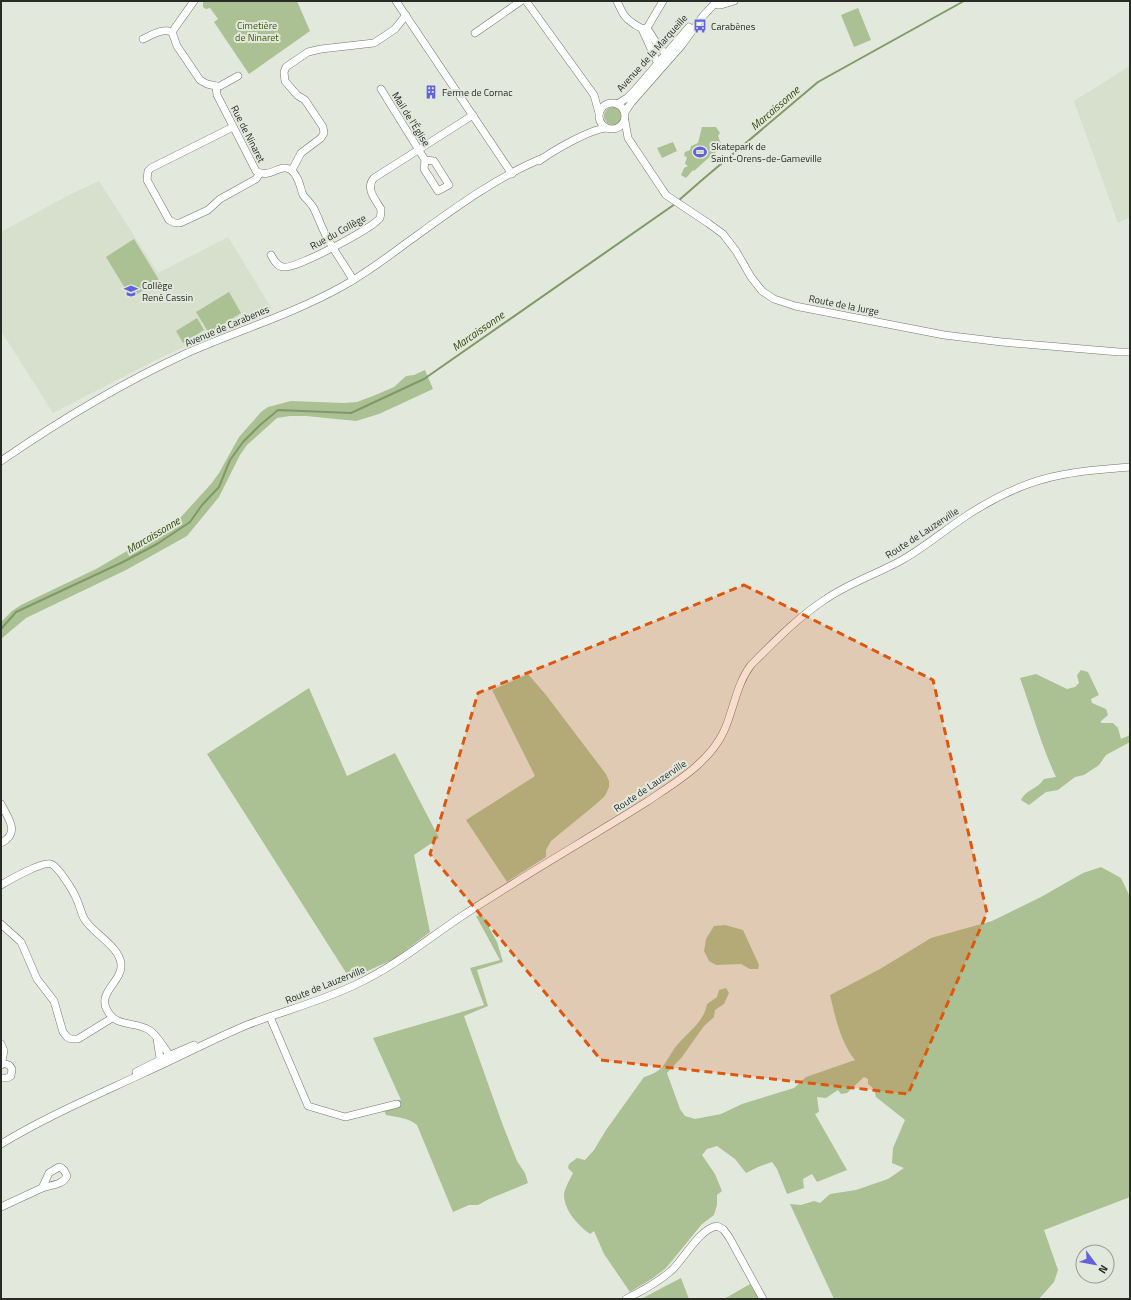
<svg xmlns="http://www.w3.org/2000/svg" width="1131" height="1300" font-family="'Titillium Web',sans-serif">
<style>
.built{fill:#d7dfcd}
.green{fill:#abc093}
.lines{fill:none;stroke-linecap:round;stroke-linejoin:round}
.stream{stroke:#819966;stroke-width:2}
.minor-casing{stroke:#72776d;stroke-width:8}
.minor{stroke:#fff;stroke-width:7}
.marked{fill:#de570d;fill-opacity:0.2;stroke:#de570d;stroke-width:3;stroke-dasharray:8 5;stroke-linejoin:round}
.labels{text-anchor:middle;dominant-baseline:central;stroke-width:4;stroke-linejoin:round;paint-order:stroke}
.park-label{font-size:10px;fill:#3c5908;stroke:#e3e8dd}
.poi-label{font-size:10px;fill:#282a26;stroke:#e3e8dd;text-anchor:start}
.street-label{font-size:10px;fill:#282a26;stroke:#e3e8dd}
.water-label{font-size:11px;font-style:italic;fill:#2e4409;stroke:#e3e8dd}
</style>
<rect width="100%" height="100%" fill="#e3e8dd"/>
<g class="built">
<path d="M1130 66V217L1118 223 1074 101Z"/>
<path d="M99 181 158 273 228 237 272 309 164 356 53 413 1 331V232L71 194Z"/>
</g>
<g class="green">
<path d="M203 1H297L310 31 249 74 214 22 218 19 210 8 206 9 203 7Z"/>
<path d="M858 8 871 40 854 47 841 15Z"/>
<circle cx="613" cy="116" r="9"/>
<path d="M702 127H716L720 133 718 136 723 149 714 153 694 171 693 170 686 178 681 175 684 168 688 166 685 164 687 157 684 156 685 152 690 150 691 146 698 143Z"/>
<path d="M673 142 677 151 662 158 657 148Z"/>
<path d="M134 239 159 280 131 298 106 257Z"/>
<path d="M229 292 241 313 209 333 196 312Z"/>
<path d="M197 318 204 330 183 343 176 331Z"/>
<path d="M425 370 433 389 379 414 356 421 306 416H290L277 418 247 445 240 455 219 497 187 536 126 570 26 618 1 639V622L12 611 21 605 96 569 170 526 181 517 211 484 219 473 239 437 261 412 268 407 291 401 344 403 357 402 373 396 394 387 406 376 414 375Z"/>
<path d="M1081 670 1088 672 1099 695 1091 699 1092 703 1106 709 1108 715 1101 721V723H1113L1118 728 1121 739 1130 735V742L1106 755 1099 765 1084 775 1075 777 1058 790 1046 792 1029 805 1021 800C1026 789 1037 790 1044 779L1056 777C1041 745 1032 711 1020 678L1036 674 1067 689 1075 687 1079 683 1077 675Z"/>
<path d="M528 674 546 695 606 774 609 781V787L605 796 595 805 551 841 546 850V857L507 882 466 820 535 776 492 690Z"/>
<path d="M309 688 347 776 395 753 439 838 414 855 430 932 394 959 350 979 207 754Z"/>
<path d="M1101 867 1121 878 1130 897V1197L1044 1230 1058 1270 1054 1282 1039 1299H834L790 1204 801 1205 814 1201 820 1203 830 1194 856 1190 888 1179 904 1168 892 1163 893 1148 905 1120 876 1097 874 1089 868 1084V1079L864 1077 847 1093 841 1094 838 1090 826 1098 817 1097 819 1112 815 1114 847 1170 817 1182 812 1174 803 1179 804 1188 787 1194 777 1169 772 1162 758 1167 746 1173 735 1159 717 1146 707 1149 702 1155 715 1174 722 1191 717 1195V1205L714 1215 702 1224 666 1268 653 1278 630 1292 604 1254 594 1231 590 1234C578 1225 564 1211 564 1194 565 1188 570 1179 573 1173L568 1168 569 1164 577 1158 585 1160 594 1150 606 1130 644 1077C651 1075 658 1072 663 1066 668 1060 671 1052 677 1045 688 1032 704 1022 707 1004L717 997 719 990 726 988 729 993 724 1004 715 1010 714 1017 704 1026 682 1057 667 1073 680 1109 685 1116 695 1119 721 1114 742 1104 794 1088 806 1077 855 1060C841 1043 835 1017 830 995L880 969 931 938 992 921 1041 897 1083 873Z"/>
<path d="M482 915 497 942 503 962 477 970 488 1006 464 1016 502 1123 517 1161 525 1173 528 1183 489 1199 478 1205H469L453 1212 417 1125C409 1118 397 1117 386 1115L382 1105 401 1100 373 1038 452 1015 484 1005 470 968 500 960 476 916Z"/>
<path d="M725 925 743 930 759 965 758 969H750L741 964 716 965 709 961 704 951 706 939 714 926Z"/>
<path d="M681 1278 689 1299H641Z"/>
<path d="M750 1284 759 1299H724Z"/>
</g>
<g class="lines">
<g class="stream">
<path d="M678 201 702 180 818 82 964 1"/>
<path d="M1 629 16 612 123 562 157 544 190 522 202 505 219 487 230 460 243 442 260 425 278 410 351 413 424 379 675 204"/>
</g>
<g class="minor-casing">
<g id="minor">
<path d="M194 1 172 32 177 46 200 80 207 84 216 86 217 95 256 171C270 180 280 162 291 170 299 176 300 187 303 195 306 199 310 202 313 207 319 218 322 230 329 241 336 254 346 267 353 280"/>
<path d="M396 1 512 174"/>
<path d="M526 1 594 95 599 113"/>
<path d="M617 1C622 12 624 18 634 24 639 27 641 29 647 28"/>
<path d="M716 3 718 5H721L734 1"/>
<path d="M647 28 659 47 668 56"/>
<path d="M647 28 663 1"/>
<path d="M642 29 658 64"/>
<path d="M475 33 521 1"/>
<path d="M143 39C152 35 162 28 172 32"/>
<path d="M216 86H220L238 76"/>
<path d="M381 89 425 160 424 169 438 191 449 185 434 161 425 160"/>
<circle cx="612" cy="116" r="13"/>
<path d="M617 104 627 98 634 91 689 27"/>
<path d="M625 112 631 103 682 45 703 16 717 1"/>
<path d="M625 121 628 138 666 195 708 223 723 234 736 251 751 277 762 291 774 299 795 306 944 335 1002 342 1119 352H1130"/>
<path d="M233 127 151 168 148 171 147 180 169 220 175 223H180L208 210 220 199 256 179 260 173"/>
<path d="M539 161C554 150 589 130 606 128"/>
<path d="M292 170 301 153 321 138 324 133 323 127 305 100 297 95 285 81 284 72 286 67 308 52 321 49 374 43 395 29 406 15"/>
<path d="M271 255C274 260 277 267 284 267 296 269 373 228 380 218 381 215 381 212 381 209 375 199 365 188 374 178L473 115"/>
<path d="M1 461C59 421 120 384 185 354 237 331 293 314 343 286 365 274 385 259 405 244 448 213 494 178 543 158"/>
<path d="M1 804C8 818 21 833 1 843"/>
<path d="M1 885C9 880 43 861 51 864 58 866 74 892 77 900 80 906 81 914 85 920 93 933 120 947 121 964 123 981 97 992 107 1010 116 1028 135 1021 149 1030 157 1035 163 1046 168 1053L169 1055 167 1062 160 1058 157 1039"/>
<path d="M1 924 21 942 37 979 54 1001 63 1032 67 1037 71 1039H78L112 1018"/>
<path d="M270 1017 308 1106 345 1117 397 1104"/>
<path d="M1 1044 4 1051 1 1065"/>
<path d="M136 1072 166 1057 194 1045"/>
<path d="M1 1078H7L11 1076 12 1069 9 1065 2 1063"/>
<path d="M1 1144C47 1116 97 1095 146 1072 180 1057 213 1039 247 1025 283 1011 322 1001 357 984 397 965 426 940 462 916 523 876 586 840 648 801 676 782 709 763 724 731 734 709 736 685 751 665 774 642 798 617 826 599 849 583 877 574 902 560 925 547 946 529 969 514 997 496 1028 481 1061 475 1083 470 1107 469 1130 467"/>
<path d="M59 1167C64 1168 65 1172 67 1176 63 1185 51 1185 42 1188L49 1173Z"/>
<path d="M1 1207 42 1188"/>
<path d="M626 1299C642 1291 658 1282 671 1271 685 1258 699 1229 717 1226L723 1229 729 1237 763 1299"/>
</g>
</g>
<use href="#minor" class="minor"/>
</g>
<path class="marked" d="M744 585 933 680 987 913 908 1094 601 1060 430 854 478 693Z"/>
<defs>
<g id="bus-bare" transform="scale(1.08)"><path d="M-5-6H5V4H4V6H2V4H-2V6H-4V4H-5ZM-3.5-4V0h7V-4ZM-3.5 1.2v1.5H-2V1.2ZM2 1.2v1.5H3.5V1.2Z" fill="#6263dc" stroke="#e3e8dd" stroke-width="2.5" paint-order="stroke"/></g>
<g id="building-bare" transform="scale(1.08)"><path d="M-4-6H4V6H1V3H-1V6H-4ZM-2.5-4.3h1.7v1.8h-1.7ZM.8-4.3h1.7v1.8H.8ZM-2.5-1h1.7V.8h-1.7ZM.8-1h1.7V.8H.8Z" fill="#6263dc" stroke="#e3e8dd" stroke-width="2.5" paint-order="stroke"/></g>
<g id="stadium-bare" transform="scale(1.08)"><path d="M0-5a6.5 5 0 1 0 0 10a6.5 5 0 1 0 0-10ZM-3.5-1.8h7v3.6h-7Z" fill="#6263dc" stroke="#e3e8dd" stroke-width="2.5" paint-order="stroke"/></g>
<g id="school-bare" transform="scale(1.08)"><path d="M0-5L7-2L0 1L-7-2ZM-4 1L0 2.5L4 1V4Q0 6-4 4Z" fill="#6263dc" stroke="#e3e8dd" stroke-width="2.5" paint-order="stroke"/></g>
</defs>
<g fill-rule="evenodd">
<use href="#bus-bare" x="700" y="26"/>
<use href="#building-bare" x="431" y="92"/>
<use href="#stadium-bare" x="700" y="152"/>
<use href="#school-bare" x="131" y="291"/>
</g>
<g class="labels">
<g class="park-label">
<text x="257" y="25">Cimetière<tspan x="257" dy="12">de Ninaret</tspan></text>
</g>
<g class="poi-label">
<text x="711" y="26">Carabènes</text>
<text x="442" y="92">Ferme de Cornac</text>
<text x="711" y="146">Skatepark de<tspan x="711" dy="12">Saint-Orens-de-Gameville</tspan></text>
<text x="142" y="285">Collège<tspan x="142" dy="12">René Cassin</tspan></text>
</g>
<g class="street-label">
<text transform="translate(652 53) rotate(-48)">Avenue de la Marqueille</text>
<text transform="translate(411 119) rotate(58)">Mail de l'Église</text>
<text transform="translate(248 134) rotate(63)">Rue de Ninaret</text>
<text transform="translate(338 232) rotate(-29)">Rue du Collège</text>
<text transform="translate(844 305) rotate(11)">Route de la Jurge</text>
<text transform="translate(227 326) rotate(-23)">Avenue de Carabenes</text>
<text transform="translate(922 533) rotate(-33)">Route de Lauzerville</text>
<text transform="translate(650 786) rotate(-34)">Route de Lauzerville</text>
<text transform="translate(325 985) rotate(-22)">Route de Lauzerville</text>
</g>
<g class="water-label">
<text transform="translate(775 108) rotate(-41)">Marcaissonne</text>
<text transform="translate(478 331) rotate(-35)">Marcaissonne</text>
<text transform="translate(153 535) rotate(-31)">Marcaissonne</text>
</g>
</g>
<rect width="1131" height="1300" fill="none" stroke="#282a26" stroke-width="4"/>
<g transform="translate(1095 1264) rotate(122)"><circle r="19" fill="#e3e8dd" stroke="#989c94"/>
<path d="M0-3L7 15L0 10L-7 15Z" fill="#6263dc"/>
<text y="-6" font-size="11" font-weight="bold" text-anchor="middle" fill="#282a26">N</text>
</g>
</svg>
